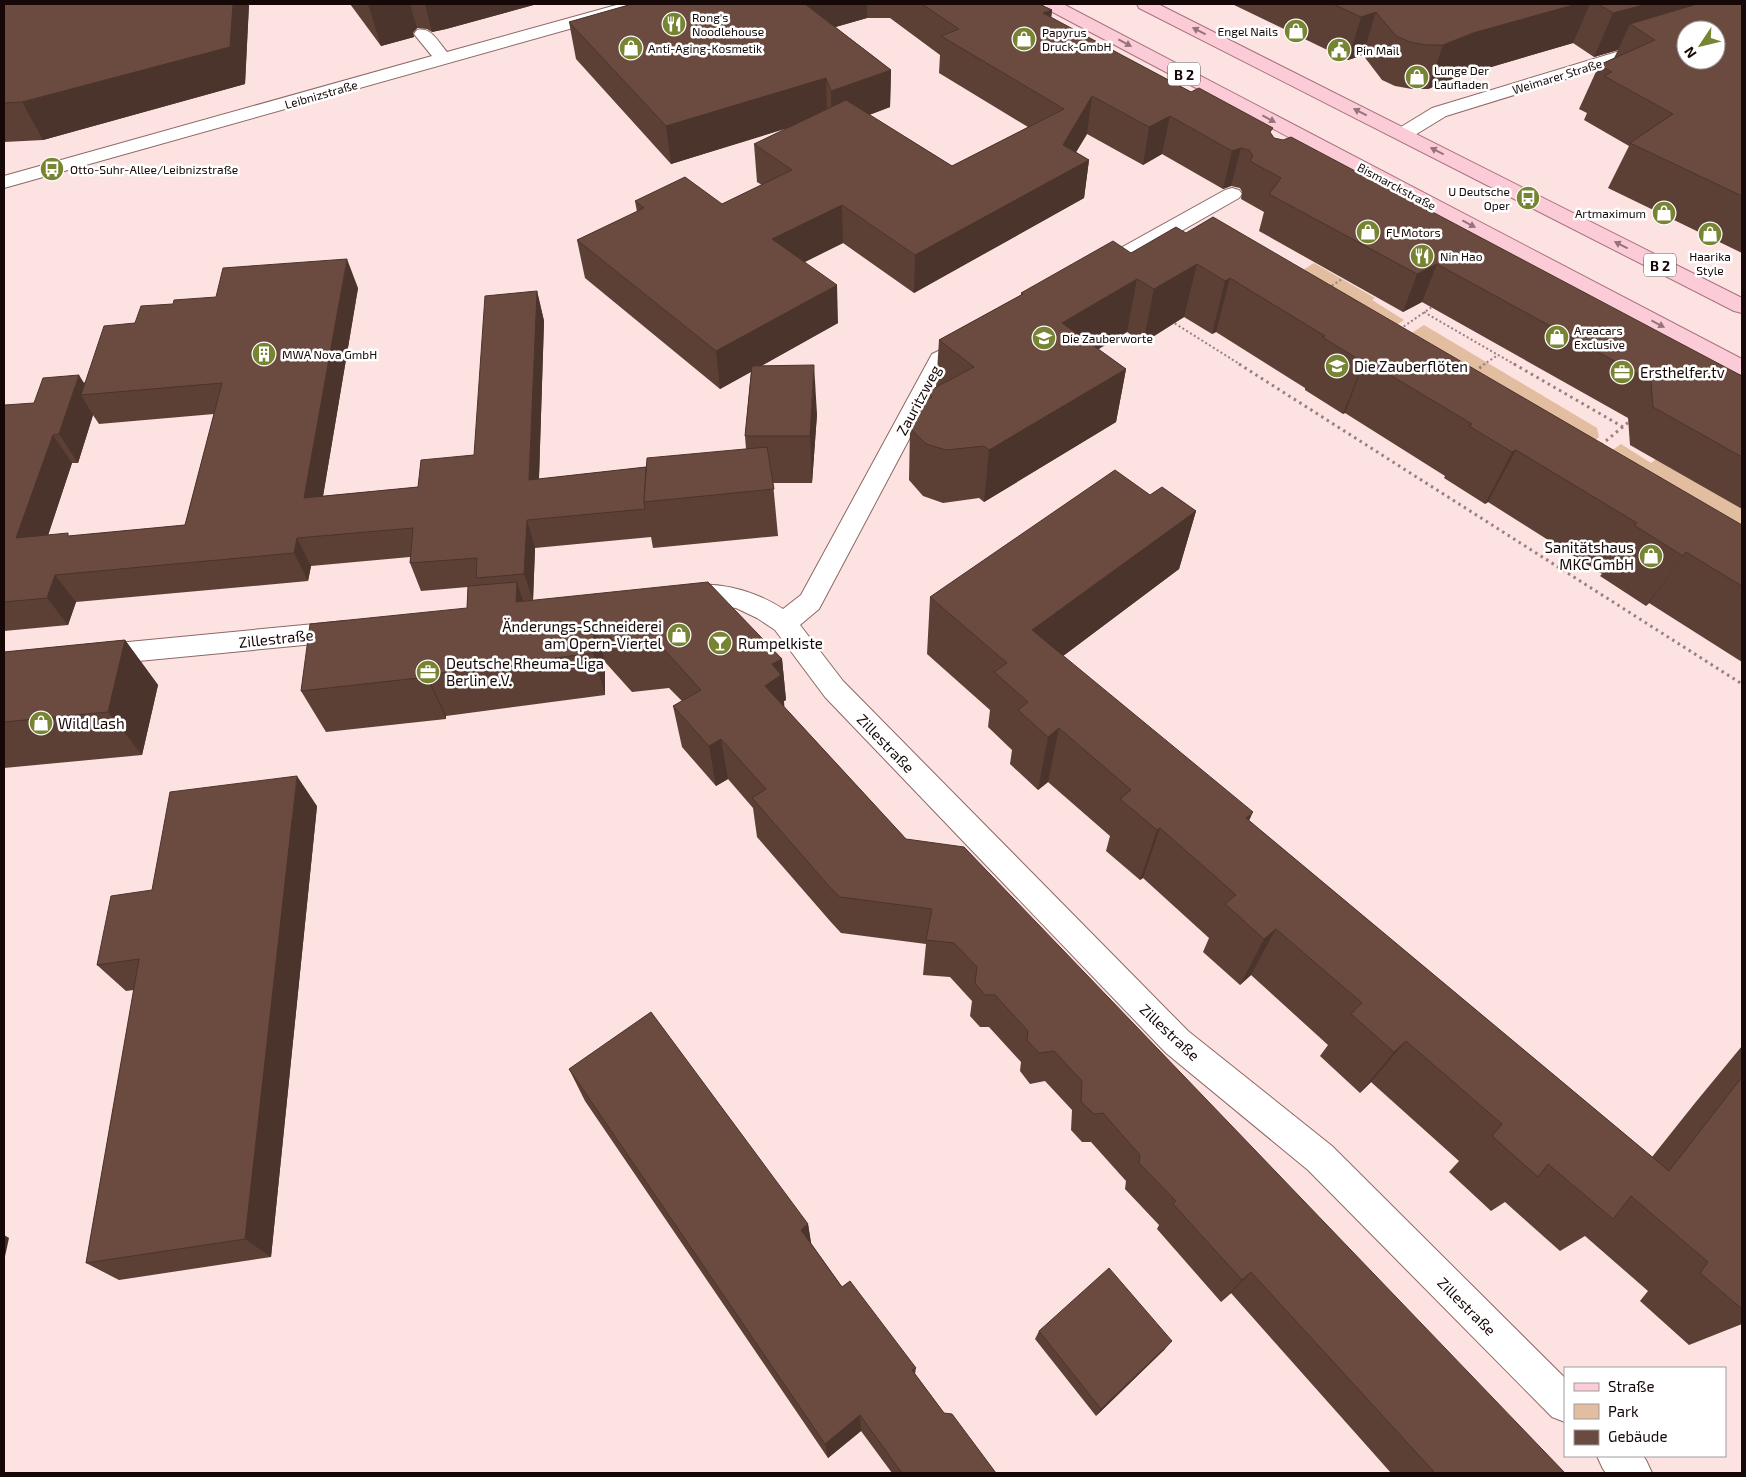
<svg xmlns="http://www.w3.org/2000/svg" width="1746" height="1477" font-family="'Exo 2',sans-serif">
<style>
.green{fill:#e2bda0}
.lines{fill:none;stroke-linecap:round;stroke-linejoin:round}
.minor-casing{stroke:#8d6865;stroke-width:2}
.major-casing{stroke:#a9717d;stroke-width:2}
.path-far1{stroke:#968180;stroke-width:2;stroke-dasharray:2 2.5;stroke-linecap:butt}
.path{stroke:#968180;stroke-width:3;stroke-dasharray:2.5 4;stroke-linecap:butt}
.minor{fill:#fff;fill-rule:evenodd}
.major{fill:#fbccd7;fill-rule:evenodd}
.wall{fill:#5c4036;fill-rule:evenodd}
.shaded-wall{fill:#4b342c}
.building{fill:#6b4b3f;stroke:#4b342c;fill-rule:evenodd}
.oneway{fill:#947479}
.labels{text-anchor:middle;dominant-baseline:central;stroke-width:5;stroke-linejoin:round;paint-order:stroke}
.far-poi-label{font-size:12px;fill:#150807;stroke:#fff;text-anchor:start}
.far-street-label{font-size:12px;fill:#150807;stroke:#fff}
.shield{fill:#fff;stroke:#5b5251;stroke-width:1}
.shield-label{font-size:14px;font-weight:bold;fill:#150807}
.poi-label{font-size:15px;fill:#150807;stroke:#fff;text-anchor:start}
.street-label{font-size:15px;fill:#150807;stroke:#fff}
</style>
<rect width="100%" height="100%" fill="#fce2e0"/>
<g class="green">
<path d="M1314 263 1375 298 1372 300 1404 320 1397 325 1271 290Z"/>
<path d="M1424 325 1597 428 1599 437 1594 441 1410 334Z"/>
<path d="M1621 444 1651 463 1656 459 1742 509V571L1611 451Z"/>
</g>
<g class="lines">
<g class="minor-casing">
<g id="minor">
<path d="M620 4H646L644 8 4 188V176L432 56 414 34 417 30C432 27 438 42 447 52Z"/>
<path d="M1686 31V42L1446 116 1410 138 1403 140 1396 138 1394 134 1396 130 1432 108Z"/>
<path d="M1232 188 1239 190 1242 194 1239 198 1104 275 1097 276 1090 275 1087 270 1090 265 1225 190Z"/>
<path d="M968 337 976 339 979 344 976 349 949 364 819 609 800 625 843 681 1188 1031 1332 1146 1565 1378V1422L1552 1417 1308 1170 1166 1053 825 697 775 630 757 618 736 608 708 604 684 606 675 603 671 596 675 589C711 578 752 589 783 609L801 595 932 354Z"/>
<path d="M346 621 355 624 359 631 355 638 346 641 97 665 88 662 84 655 88 648 97 645Z"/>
<path d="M1597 1456H1643L1646 1460 1652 1473H1606L1603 1469Z"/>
</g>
</g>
<g class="major-casing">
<g id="major">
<path d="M1043 4H1063L1742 359V375L1734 373 1045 8Z"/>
<path d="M1137 4H1158L1742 298V313L1734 311 1139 8Z"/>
</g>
</g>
<g class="path-far1">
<path d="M1328 288 1342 279"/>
<path d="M1424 312 1498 355"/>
<path d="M1171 321 1241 365"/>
<path d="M1400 329 1432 307"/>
<path d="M1483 365 1498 355 1516 365"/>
</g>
<g class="path">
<path d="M1239 364 1742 684"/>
<path d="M1514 364 1623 427"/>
<path d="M1474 372 1485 364"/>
<path d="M1601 445 1631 420"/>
</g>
<use href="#minor" class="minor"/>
<use href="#major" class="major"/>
</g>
<g class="wall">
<path d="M4 4H249L245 84 43 140 4 142Z"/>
<path d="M350 4H537L446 29 432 32 427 29 417 28 413 33 414 37 381 46Z"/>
<path d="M632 4H1039L1052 10 1051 18 1271 134 1274 138 1742 376V509L1630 445 1628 418 1422 302 1403 312 1259 231 1264 212 1241 199 1242 192 1240 188 1231 186 1223 189 1162 154 1143 165 1087 134 1076 152 1089 160 1084 198 914 293 843 243 804 262 838 323 761 366 817 414 812 483H773L778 536 653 548 651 537 535 548 533 600 782 659 786 700 784 701V707L906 839 1565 1473H1391L1231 1293 1221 1302 1157 1229 1159 1225 1125 1189 1126 1181 1091 1142H1082L1071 1130 1072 1110 1045 1081 1030 1084 1020 1071 1021 1062 989 1027H980L970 1016 972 1001 950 977 923 975 926 944 841 933 830 921 757 837 753 808 728 779 716 786 682 747 673 706 682 701 669 688 632 692 605 662V695L446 716V719L326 732 301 691 467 608 468 587 421 591 410 563V557L311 566 308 581 76 602 68 625 4 631V407L34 403 84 383 135 323 358 288 323 496 418 487 474 455 537 291 544 321 539 479 646 467 746 449 745 436 751 372 720 389 585 278 577 240 637 212 635 201 722 204 762 185 757 182 754 144 790 127 671 164 576 59 569 22ZM867 18H890L940 55 939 73 1028 127 952 166 869 115 890 107 891 70 835 27ZM214 414 185 525 70 536 48 535 72 463H78L93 415 99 424Z"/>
<path d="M1232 4H1742V253L1608 188 1629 146 1584 120 1587 113 1579 109 1599 65 1614 58 1618 50 1594 57 1573 43 1457 77 1428 89H1412L1395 86 1382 80 1363 55 1348 60Z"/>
<path d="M1186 233 1742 525V662L1649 603 1646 606 1600 576 1602 574 1488 502 1485 504 1444 478 1445 476 1345 413 1343 414 1305 390V388L1216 332 1212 334 1184 317 1143 343 1127 332 1098 349 1126 369 1116 422 984 502 979 498 943 503 923 496 909 480 910 428 926 400 927 392 936 387 939 340 1021 295V293Z"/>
<path d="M1150 495 1196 511 1179 569 1063 656 1249 821 1652 1157 1695 1103 1742 1046V1324L1689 1345 1640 1301 1648 1291 1585 1236 1560 1251 1505 1202 1491 1211 1449 1172 1459 1161 1371 1082 1360 1093 1320 1056 1328 1045 1251 975 1240 985 1203 952 1209 938 1143 878 1140 880 1106 851 1110 836 1048 782 1038 790 1010 764 1012 750 988 727 990 710 927 654 930 597Z"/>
<path d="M125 640 158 685 142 755 4 768V652Z"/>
<path d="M317 806 271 1257 119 1280 86 1263 134 990 126 991 97 965 152 890Z"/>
<path d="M569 1069 808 1224 811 1243 842 1287 916 1368 915 1374 944 1413 996 1473H892L861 1431 828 1458 585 1101Z"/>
<path d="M1039 1331 1165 1349 1096 1416 1035 1339Z"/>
</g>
<g class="shaded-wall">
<path d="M233 4H249L245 84 43 140 22 102Z"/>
<path d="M368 4H410L417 28 413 33 414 37 381 46Z"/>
<path d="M425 4H537L446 29 432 32Z"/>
<path d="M800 4H867V18L801 37Z"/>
<path d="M1577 4H1590L1573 43 1457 77 1428 89 1443 45 1473 33Z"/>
<path d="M1647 4H1700L1630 24 1618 50 1594 57 1613 13Z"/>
<path d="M1052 10 1048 47 1043 13Z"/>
<path d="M1376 12 1363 55 1348 60 1361 17Z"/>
<path d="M891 70 890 107 832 129 831 91Z"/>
<path d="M826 78 827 116 671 164 666 126Z"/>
<path d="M1092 96 1087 134 1063 174 1089 160 1084 198 914 293 915 255 1063 145Z"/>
<path d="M1170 116 1162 154 1143 165 1149 127Z"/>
<path d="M1241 148 1231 186 1223 189 1232 151Z"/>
<path d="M842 205 843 243 775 277 772 239Z"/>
<path d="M347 259 358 288 318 526 304 498Z"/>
<path d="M1197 264 1184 317 1143 343 1154 289Z"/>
<path d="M1437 264 1422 302 1403 312 1417 274Z"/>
<path d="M1230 278 1216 332 1212 334 1225 281Z"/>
<path d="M1137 279 1127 332 1054 376 1062 323Z"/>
<path d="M837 285 838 323 720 389 716 351Z"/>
<path d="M537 291 544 321 538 508 529 480Z"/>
<path d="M1365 360 1345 413 1343 414 1363 362Z"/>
<path d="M814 365 817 414 812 483 810 436Z"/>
<path d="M1126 369 1116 422 984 502 989 450Z"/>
<path d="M79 375 91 394 81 395 93 415 78 463 59 434Z"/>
<path d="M53 435 72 463 38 566 16 538Z"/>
<path d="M1516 450 1488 502 1485 504 1512 452Z"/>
<path d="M1196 511 1179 569 1023 686 1032 630Z"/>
<path d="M527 520 535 548 533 601 524 574Z"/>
<path d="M297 538 311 566 308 581 294 553Z"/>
<path d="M1686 552 1649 603 1646 606 1683 556Z"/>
<path d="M55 575 76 602 68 625 47 598Z"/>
<path d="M517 582 531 625 516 602Z"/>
<path d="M594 619 605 662V695L593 653Z"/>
<path d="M125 640 158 685 142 755 108 712Z"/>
<path d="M782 659 786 700 784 701 785 717 765 686 772 664Z"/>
<path d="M427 675 446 716V719L427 677Z"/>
<path d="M1059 728 1048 782 1038 790 1048 737Z"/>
<path d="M721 739 728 779 716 786 709 746Z"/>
<path d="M297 776 317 806 271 1257 245 1239Z"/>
<path d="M1253 812 1230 863 1246 818Z"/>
<path d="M1160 828 1143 878 1140 880 1157 830Z"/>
<path d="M1276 929 1251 975 1240 985 1264 939Z"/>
<path d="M1406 1041 1371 1082 1360 1093 1394 1052Z"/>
<path d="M808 1224 812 1249 801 1230Z"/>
<path d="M4 1235 9 1238 4 1261Z"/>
<path d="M1251 1272 1231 1293 1221 1302 1242 1280Z"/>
<path d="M1172 1341 1165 1349 1096 1416 1101 1409Z"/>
<path d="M860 1415 861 1431 828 1458 825 1444Z"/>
</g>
<g class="building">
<path d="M4 4H233L230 47 22 102 4 103Z"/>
<path d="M632 4H805L891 70 831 91 826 78 666 126 569 22Z"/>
<path d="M922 4H1039L1052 10 1043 13 1191 92 1199 88 1273 128 1270 132 1274 138 1283 140 1291 137 1742 376V457L1653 407 1651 381 1437 264 1417 274 1269 194 1281 178 1250 161 1253 156 1249 150 1241 148 1232 151 1170 116 1149 127 1092 96 1063 145 1089 160 915 255 842 205 772 239 837 285 716 351 577 240 644 208 635 201 685 177 722 204 792 170 754 144 846 100 952 166 1064 109 941 36 959 29Z"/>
<path d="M1333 4H1577L1473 33 1443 45H1427L1410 42 1396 36 1376 12 1361 17Z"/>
<path d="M1598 4H1647L1613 13Z"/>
<path d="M1697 4H1742V196L1630 143 1673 114 1604 76 1612 72 1599 65 1655 40 1630 24ZM1686 30H1716V60H1686Z"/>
<path d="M1213 217 1742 525V586L1686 552 1683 556 1634 525 1637 523 1516 450 1512 452 1469 426 1472 424 1365 360 1363 362 1322 337 1325 336 1230 278 1225 281 1197 264 1154 289 1137 279 1062 323 1126 369 989 450 984 446 946 450 926 444 910 428 918 404 932 397 927 392 974 367 939 340 1023 294 1021 293 1113 241 1131 253 1176 227 1186 233Z"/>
<path d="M347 259 304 498 418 487 421 460 474 455 485 296 537 291 529 480 646 467 644 502 645 509 527 520 524 574 476 578 477 558 410 563 413 528 297 538 294 553 55 575 47 598 4 602V407L5 405 34 403 43 378 79 375 59 434 53 435 16 538 68 533V536L185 525 222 383 81 395 104 326 135 323 141 306 173 304 174 300 216 297 223 268Z"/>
<path d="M814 365 810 436H745L752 366Z"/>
<path d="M767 447 774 489 644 502 647 458Z"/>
<path d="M1115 470 1150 495 1162 487 1196 511 1032 630 1253 812 1246 818 1669 1171 1742 1077V1309L1700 1273 1708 1262 1631 1196 1613 1219 1548 1164 1538 1177 1492 1136 1502 1124 1406 1041 1394 1052 1351 1014 1362 1003 1276 929 1264 939 1225 904 1236 895 1160 828 1157 830 1120 799 1131 790 1059 728 1048 737 1018 710 1028 702 994 672 1007 663 930 597Z"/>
<path d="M517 582 516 602 708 582 782 659 772 664 781 675 765 686 906 839 964 847 1565 1473H1435L1251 1272 1242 1280 1173 1204 1176 1201 1139 1163 1140 1155 1103 1113 1094 1114 1081 1102 1082 1081 1054 1051 1039 1053 1027 1040 1028 1031 995 995H985L975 983 977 967 954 943 926 940 932 909 840 897 828 885 752 798 766 789 721 739 709 746 673 706 701 690 661 646 622 650 594 619 593 653 427 675V677L301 691 310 624 467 608 468 586Z"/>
<path d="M125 640 108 712 4 722V652Z"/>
<path d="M297 776 245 1239 86 1263 139 959 97 965 111 896 152 890 170 792Z"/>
<path d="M651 1012 808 1224 801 1230 842 1287 850 1281 916 1368 912 1370 944 1413 952 1414 996 1473H902L860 1415 825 1444 569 1069Z"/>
<path d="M1109 1268 1172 1341 1101 1409 1039 1331Z"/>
</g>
<defs><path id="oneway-solid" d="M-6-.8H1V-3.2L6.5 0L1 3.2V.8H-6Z" transform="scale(1.25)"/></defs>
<g class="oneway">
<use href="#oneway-solid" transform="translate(1199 31) rotate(-153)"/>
<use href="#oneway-solid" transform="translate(1125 43) rotate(28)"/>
<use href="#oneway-solid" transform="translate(1360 112) rotate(-153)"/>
<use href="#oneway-solid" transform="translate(1269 119) rotate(28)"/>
<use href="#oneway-solid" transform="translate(1437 151) rotate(-153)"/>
<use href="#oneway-solid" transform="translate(1469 224) rotate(28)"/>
<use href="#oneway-solid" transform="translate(1621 245) rotate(-153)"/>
<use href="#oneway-solid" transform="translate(1658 324) rotate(28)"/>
</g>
<defs>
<g id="restaurant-disc" transform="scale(1.25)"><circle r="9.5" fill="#778432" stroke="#fff"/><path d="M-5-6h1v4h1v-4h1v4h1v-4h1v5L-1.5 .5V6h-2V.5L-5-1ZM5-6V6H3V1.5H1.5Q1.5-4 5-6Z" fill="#fff"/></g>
<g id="shop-disc" transform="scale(1.25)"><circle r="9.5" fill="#778432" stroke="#fff"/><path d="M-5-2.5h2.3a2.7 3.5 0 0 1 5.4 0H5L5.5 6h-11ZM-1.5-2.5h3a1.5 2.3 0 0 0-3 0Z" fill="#fff"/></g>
<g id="civic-disc" transform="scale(1.25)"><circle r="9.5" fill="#778432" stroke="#fff"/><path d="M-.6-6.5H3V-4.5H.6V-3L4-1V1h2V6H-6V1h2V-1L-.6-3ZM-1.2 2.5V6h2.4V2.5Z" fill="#fff"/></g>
<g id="bus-disc" transform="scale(1.25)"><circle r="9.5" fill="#778432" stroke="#fff"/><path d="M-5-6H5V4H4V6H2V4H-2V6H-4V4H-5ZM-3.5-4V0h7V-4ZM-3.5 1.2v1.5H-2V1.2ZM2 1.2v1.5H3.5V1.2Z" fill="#fff"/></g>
<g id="school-disc" transform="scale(1.25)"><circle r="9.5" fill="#778432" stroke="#fff"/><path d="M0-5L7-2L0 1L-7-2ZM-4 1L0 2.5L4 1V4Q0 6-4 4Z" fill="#fff"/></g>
<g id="building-disc" transform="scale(1.25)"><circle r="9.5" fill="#778432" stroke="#fff"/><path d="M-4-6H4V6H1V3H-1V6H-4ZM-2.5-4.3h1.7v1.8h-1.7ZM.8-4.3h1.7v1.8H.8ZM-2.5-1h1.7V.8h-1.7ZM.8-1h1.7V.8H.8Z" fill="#fff"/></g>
<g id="office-disc" transform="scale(1.25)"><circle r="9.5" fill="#778432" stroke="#fff"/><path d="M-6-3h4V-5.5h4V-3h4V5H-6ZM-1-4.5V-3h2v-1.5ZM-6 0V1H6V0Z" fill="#fff"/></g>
<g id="bar-disc" transform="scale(1.25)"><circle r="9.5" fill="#778432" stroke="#fff"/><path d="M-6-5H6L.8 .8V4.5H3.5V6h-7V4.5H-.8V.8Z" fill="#fff"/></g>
</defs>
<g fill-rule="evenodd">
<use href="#restaurant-disc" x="674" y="24"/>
<use href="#shop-disc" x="1296" y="31"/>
<use href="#shop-disc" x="1024" y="39"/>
<use href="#shop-disc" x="631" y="48"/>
<use href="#civic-disc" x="1339" y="50"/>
<use href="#shop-disc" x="1417" y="77"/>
<use href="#bus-disc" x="52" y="169"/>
<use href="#bus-disc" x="1528" y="198"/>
<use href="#shop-disc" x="1664" y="213"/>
<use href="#shop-disc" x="1368" y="232"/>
<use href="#shop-disc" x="1710" y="234"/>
<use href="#restaurant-disc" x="1422" y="256"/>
<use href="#shop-disc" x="1557" y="337"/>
<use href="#school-disc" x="1044" y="338"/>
<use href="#building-disc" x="264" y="354"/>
<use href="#school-disc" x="1337" y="366"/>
<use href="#office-disc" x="1622" y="372"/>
<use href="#shop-disc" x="1651" y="556"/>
<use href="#shop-disc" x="679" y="635"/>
<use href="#bar-disc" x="720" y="643"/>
<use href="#office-disc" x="428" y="672"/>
<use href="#shop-disc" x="41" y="723"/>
</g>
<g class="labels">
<g class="far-poi-label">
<text x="692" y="17">Rong's<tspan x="692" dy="14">Noodlehouse</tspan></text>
<text x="1278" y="31" text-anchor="end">Engel Nails</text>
<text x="1042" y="32">Papyrus<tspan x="1042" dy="14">Druck-GmbH</tspan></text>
<text x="648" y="48">Anti-Aging-Kosmetik</text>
<text x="1356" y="50">Pin Mail</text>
<text x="1434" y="70">Lunge Der<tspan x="1434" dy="14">Laufladen</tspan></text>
<text x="70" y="169">Otto-Suhr-Allee/Leibnizstraße</text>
<text x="1510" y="191" text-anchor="end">U Deutsche<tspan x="1510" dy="14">Oper</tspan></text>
<text x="1646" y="213" text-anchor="end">Artmaximum</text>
<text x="1386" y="232">FL Motors</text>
<text x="1440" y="256">Nin Hao</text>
<text x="1710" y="256" text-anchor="middle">Haarika<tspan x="1710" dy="14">Style</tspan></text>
<text x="1574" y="330">Areacars<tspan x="1574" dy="14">Exclusive</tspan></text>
<text x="1062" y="338">Die Zauberworte</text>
<text x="282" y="354">MWA Nova GmbH</text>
</g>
<g class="far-street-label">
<text transform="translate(1557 76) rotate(-17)">Weimarer Straße</text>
<text transform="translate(321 94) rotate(-16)">Leibnizstraße</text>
<text transform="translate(1397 186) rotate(28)">Bismarckstraße</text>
</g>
<g class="shield">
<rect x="1168" y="62.5" width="32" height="23" rx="4"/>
<rect x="1644" y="253.5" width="32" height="23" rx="4"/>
</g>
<g class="shield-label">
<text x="1184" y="74">B 2</text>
<text x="1660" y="265">B 2</text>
</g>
<g class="poi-label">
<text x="1354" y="366">Die Zauberflöten</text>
<text x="1640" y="372">Ersthelfer.tv</text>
<text x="1634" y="547" text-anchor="end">Sanitätshaus<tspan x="1634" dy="17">MKC GmbH</tspan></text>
<text x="662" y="626" text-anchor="end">Änderungs-Schneiderei<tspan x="662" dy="17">am Opern-Viertel</tspan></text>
<text x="738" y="643">Rumpelkiste</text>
<text x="446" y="663">Deutsche Rheuma-Liga<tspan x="446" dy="17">Berlin e.V.</tspan></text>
<text x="58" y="723">Wild Lash</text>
</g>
<g class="street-label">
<text transform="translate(918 400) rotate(-62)">Zauritzweg</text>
<text transform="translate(276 638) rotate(-6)">Zillestraße</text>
<text transform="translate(886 743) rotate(46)">Zillestraße</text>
<text transform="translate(1170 1032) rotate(43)">Zillestraße</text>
<text transform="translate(1467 1306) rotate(45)">Zillestraße</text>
</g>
</g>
<rect width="1746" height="1477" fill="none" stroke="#150807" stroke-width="10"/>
<rect x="1564" y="1367" width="162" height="90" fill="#ffffff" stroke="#a19c9c"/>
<rect x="1574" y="1383" width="25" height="8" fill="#fbccd7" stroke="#a19c9c"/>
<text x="1608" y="1392" font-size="15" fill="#150807">Straße</text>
<rect x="1574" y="1404" width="25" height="15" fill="#e2bda0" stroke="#a19c9c"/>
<text x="1608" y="1417" font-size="15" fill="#150807">Park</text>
<rect x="1574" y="1430" width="25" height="15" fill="#6b4b3f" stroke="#a19c9c"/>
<text x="1608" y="1442" font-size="15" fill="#150807">Gebäude</text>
<g transform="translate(1701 45) rotate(235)"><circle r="24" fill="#ffffff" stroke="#a19c9c"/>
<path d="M0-4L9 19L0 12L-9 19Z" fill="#778432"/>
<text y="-8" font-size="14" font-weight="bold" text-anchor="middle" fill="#150807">N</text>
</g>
</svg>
